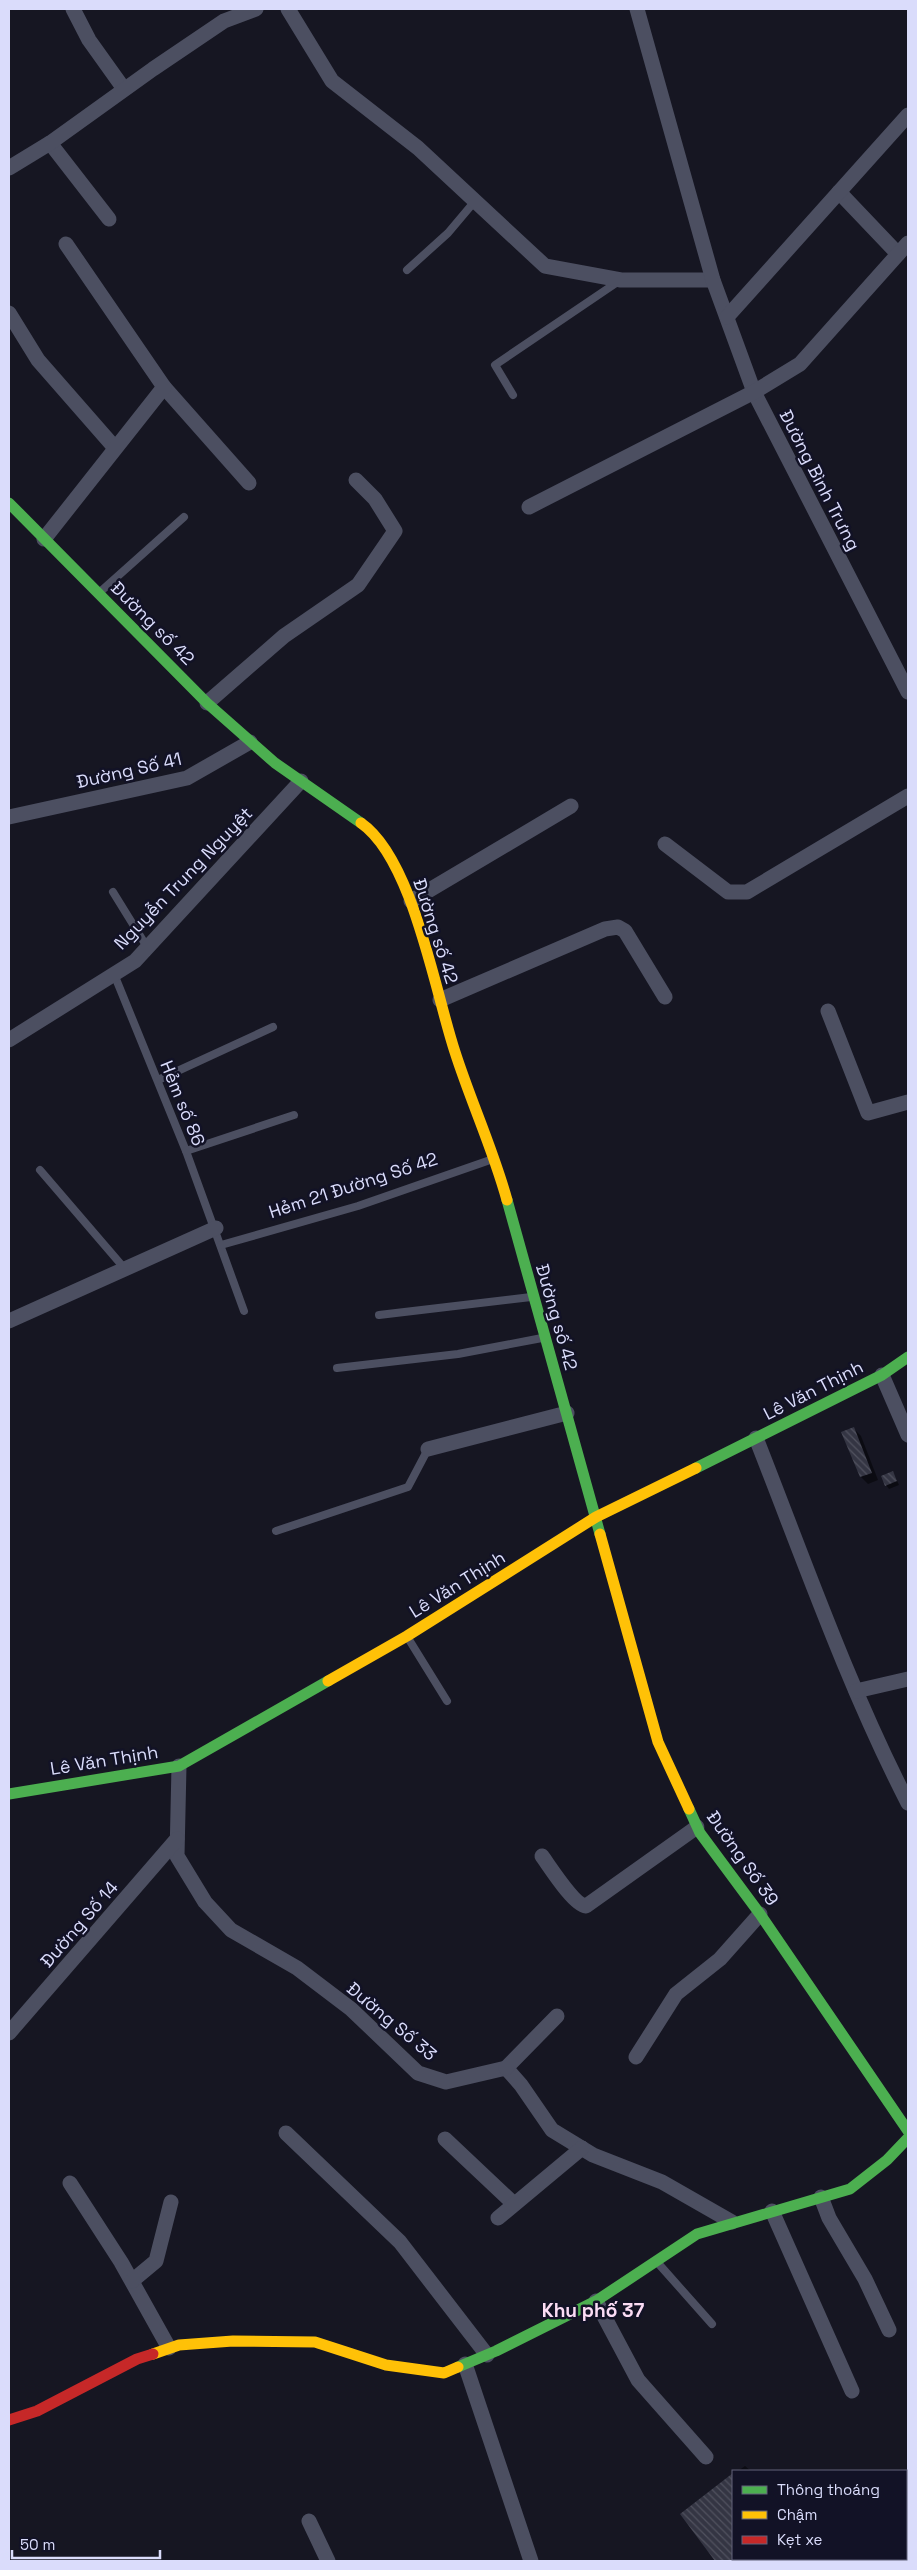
<svg xmlns="http://www.w3.org/2000/svg" width="917" height="2570" font-family="'Space Grotesk',sans-serif">
<style>
.shadow{fill:#0007}
.building{fill:url(#building-back-hatch)}
.lines{fill:none;stroke-linecap:round;stroke-linejoin:round}
.lane{stroke:#4c4f61;stroke-width:8}
.street{stroke:#4c4f61;stroke-width:15}
.fast{stroke:#4caf50;stroke-width:11}
.slow{stroke:#ffc107;stroke-width:11}
.jam{stroke:#c62828;stroke-width:11}
.labels{text-anchor:middle;dominant-baseline:central;stroke-width:5;stroke-linejoin:round;paint-order:stroke}
.street-label{font-size:18px;fill:#dadcfb;stroke:#121226}
.neighbourhood-label{font-size:19px;font-weight:bold;fill:#fbdcf5;stroke:#121226}
</style>
<defs>
<pattern id="building-back-hatch" width="6" height="6" patternUnits="userSpaceOnUse" patternTransform="scale(1.25)"><rect width="6" height="6" fill="#343543"/><path d="M-1 5l2 2M0 0l6 6M5-1l2 2" fill="none" stroke="#51525f"/></pattern>
</defs>
<rect width="100%" height="100%" fill="#161622"/>
<g class="shadow">
<path d="M854 1429 861 1436 878 1480 868 1484 861 1477 843 1433Z"/>
<path d="M893 1472 899 1485 889 1489 886 1485Z"/>
<path d="M745 2466 751 2471H738Z"/>
<path d="M733 2475V2559H819L821 2561H717L681 2514Z"/>
</g>
<g class="building">
<path d="M854 1427 872 1473 860 1477 841 1432Z"/>
<path d="M893 1471 897 1481 885 1486 881 1476Z"/>
<path d="M733 2473V2559H817L819 2561H715L680 2514Z"/>
</g>
<g class="lines">
<g class="lane">
<path d="M407 270 448 233 475 201"/>
<path d="M513 395 495 365 619 281"/>
<path d="M100 592 184 517"/>
<path d="M113 892 147 947"/>
<path d="M114 974 186 1151 244 1311"/>
<path d="M158 1080 273 1027"/>
<path d="M186 1151 294 1115"/>
<path d="M40 1170 125 1269"/>
<path d="M221 1245 358 1206 493 1159"/>
<path d="M379 1315 531 1297"/>
<path d="M337 1368 458 1354 542 1338"/>
<path d="M276 1531 408 1487 428 1449"/>
<path d="M408 1638 447 1701"/>
<path d="M657 2262 712 2324"/>
</g>
<g class="street">
<path d="M73 9 89 40 124 89"/>
<path d="M288 9 332 81 418 148 545 266 621 280H713"/>
<path d="M637 9 713 280 754 392 908 692"/>
<path d="M50 143 109 219"/>
<path d="M9 168 50 143 153 69 224 21 256 9"/>
<path d="M839 192 898 254"/>
<path d="M9 313 38 360 115 448"/>
<path d="M727 317 908 115"/>
<path d="M164 387 249 483"/>
<path d="M529 507 754 392 800 364 908 243"/>
<path d="M44 539 164 387 66 244"/>
<path d="M207 703 284 636 358 585 395 531 375 499 356 480"/>
<path d="M9 817 187 778 250 742"/>
<path d="M665 844 728 892H747L908 796"/>
<path d="M411 901 571 806"/>
<path d="M440 1000 605 929 618 927 625 931 665 997"/>
<path d="M828 1011 868 1113 908 1102"/>
<path d="M9 1040 135 961 301 781"/>
<path d="M9 1321 216 1228"/>
<path d="M882 1375 908 1435"/>
<path d="M756 1438C804 1560 848 1686 908 1803"/>
<path d="M428 1449 567 1413"/>
<path d="M856 1691 908 1679"/>
<path d="M179 1766 177 1856 205 1902 231 1930 297 1968 351 2009 418 2073 446 2082 506 2068 521 2085 552 2130 593 2155 662 2182 732 2222"/>
<path d="M542 1856C550 1867 574 1905 586 1906L697 1827"/>
<path d="M9 2033 177 1839"/>
<path d="M636 2057 676 1994 720 1959 760 1914"/>
<path d="M506 2068 557 2016"/>
<path d="M286 2133 400 2242 487 2355"/>
<path d="M445 2139 514 2204"/>
<path d="M70 2183 121 2262 169 2348"/>
<path d="M821 2197 829 2218 865 2279 889 2330"/>
<path d="M772 2211 852 2391"/>
<path d="M498 2218 582 2148"/>
<path d="M132 2281 156 2261 171 2202"/>
<path d="M596 2301 638 2380 706 2457"/>
<path d="M465 2364 531 2561"/>
<path d="M309 2521 328 2561"/>
</g>
<g class="fast">
<path d="M9 503 207 703 275 763 361 823"/>
<path d="M507 1200 600 1534"/>
<path d="M696 1468 882 1375 908 1357"/>
<path d="M9 1794 179 1766 328 1681"/>
<path d="M689 1809 700 1833 760 1914 908 2131"/>
<path d="M458 2367 496 2351 596 2301 697 2234 850 2189 887 2160 908 2138"/>
</g>
<g class="slow">
<path d="M361 823C413 859 435 992 455 1052 471 1102 493 1149 507 1200"/>
<path d="M600 1534 658 1742 689 1809"/>
<path d="M328 1681 407 1636 596 1517 696 1468"/>
<path d="M153 2354 179 2345 233 2341 315 2342 386 2365 444 2373 458 2367"/>
</g>
<path class="jam" d="M9 2420 37 2411 137 2359 153 2354"/>
</g>
<g class="labels">
<g class="street-label">
<text transform="translate(820 480) rotate(63)">Đường Bình Trưng</text>
<text transform="translate(153 623) rotate(45)">Đường số 42</text>
<text transform="translate(129 770) rotate(-13)">Đường Số 41</text>
<text transform="translate(183 878) rotate(-46)">Nguyễn Trung Nguyệt</text>
<text transform="translate(436 931) rotate(72)">Đường số 42</text>
<text transform="translate(183 1103) rotate(68)">Hẻm số 86</text>
<text transform="translate(353 1185) rotate(-18)">Hẻm 21 Đường Số 42</text>
<text transform="translate(557 1317) rotate(74)">Đường số 42</text>
<text transform="translate(813 1390) rotate(-27)">Lê Văn Thịnh</text>
<text transform="translate(457 1584) rotate(-32)">Lê Văn Thịnh</text>
<text transform="translate(104 1760) rotate(-9)">Lê Văn Thịnh</text>
<text transform="translate(743 1858) rotate(55)">Đường Số 39</text>
<text transform="translate(79 1924) rotate(-49)">Đường Số 14</text>
<text transform="translate(392 2021) rotate(40)">Đường Số 33</text>
</g>
<g class="neighbourhood-label">
<text x="593" y="2310">Khu phố 37</text>
</g>
</g>
<rect width="917" height="2570" fill="none" stroke="#dadcfb" stroke-width="20"/>
<rect x="732" y="2470" width="175" height="90" fill="#121226" stroke="#62637b"/>
<rect x="742" y="2486" width="25" height="8" fill="#4caf50" stroke="#62637b"/>
<text x="777" y="2495" font-size="15" fill="#dadcfb">Thông thoáng</text>
<rect x="742" y="2511" width="25" height="8" fill="#ffc107" stroke="#62637b"/>
<text x="777" y="2520" font-size="15" fill="#dadcfb">Chậm</text>
<rect x="742" y="2536" width="25" height="8" fill="#c62828" stroke="#62637b"/>
<text x="777" y="2545" font-size="15" fill="#dadcfb">Kẹt xe</text>
<path d="M12 2550v8h148v-8" fill="none" stroke="#dadcfb" stroke-width="2.5"/>
<text x="20" y="2550" font-size="15" fill="#dadcfb" stroke="#121226" stroke-width="4" paint-order="stroke">50 m</text>
</svg>
